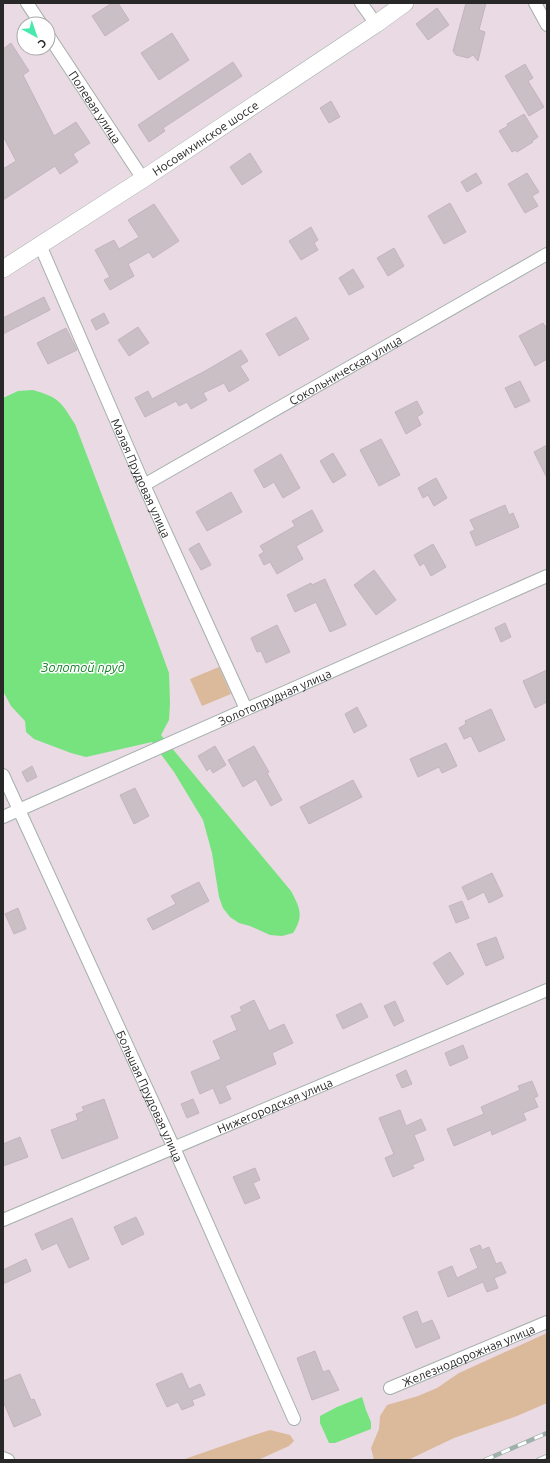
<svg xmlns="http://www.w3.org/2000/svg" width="550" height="1463" font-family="Ubuntu,sans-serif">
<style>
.green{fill:#dbba9b}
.water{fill:#76e37f}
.building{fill:#cbbfc6;stroke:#c4b5bd}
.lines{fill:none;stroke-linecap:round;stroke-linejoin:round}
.street-casing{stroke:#a4b0ac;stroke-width:14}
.secondary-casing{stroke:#a4b0ac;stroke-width:18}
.street{stroke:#fff;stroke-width:12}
.secondary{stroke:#fff;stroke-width:17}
.rail-casing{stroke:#9eb1aa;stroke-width:4.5}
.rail{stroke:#fff;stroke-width:3;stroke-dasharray:9;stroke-linecap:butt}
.labels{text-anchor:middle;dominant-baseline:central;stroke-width:3;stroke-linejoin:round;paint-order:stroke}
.street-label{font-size:12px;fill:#282828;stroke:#fff}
.water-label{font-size:13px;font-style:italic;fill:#18852a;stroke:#fff}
</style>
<rect width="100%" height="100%" fill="#e9dae3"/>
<g class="green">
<path d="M219 667 231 694 202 706 190 679Z"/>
<path d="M547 1333V1403L517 1416 454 1438 408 1460H374L371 1448 379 1429 380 1416 387 1405 418 1396 437 1388 459 1373Z"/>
<path d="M270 1430 290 1435 294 1441 289 1446 258 1460H182L251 1436Z"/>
</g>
<g class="water">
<path d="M33 390C60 398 60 401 75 424L157 640 169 673 170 703 169 720 161 735 291 891C300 908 304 916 293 933L282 936 270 935 250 926 239 923 230 917 223 908 219 897 212 853 203 820 174 772 152 742 86 757 71 753 34 739 26 732 25 721 11 706 3 691V398L18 391Z"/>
<path d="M362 1397 366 1410 371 1422V1429L335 1443H329L320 1423V1416L337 1407Z"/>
</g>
<g class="building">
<path d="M112 3H118L129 20 105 36 92 16Z"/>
<path d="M466 3H486L479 30 485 32 478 61 473 55 468 58 456 55 453 51Z"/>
<path d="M437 8 449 25 428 40 416 24Z"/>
<path d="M172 33 189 60 159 80 141 53Z"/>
<path d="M11 43 29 71 23 75 54 136 76 122 90 143 73 154 78 162 60 174 55 166 3 200V169L16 161 3 136V49Z"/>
<path d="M233 62 242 76 163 128 165 131 149 142 138 125Z"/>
<path d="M525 64 533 78 528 81 544 107 529 116 505 76Z"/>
<path d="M331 101 340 117 329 123 320 108Z"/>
<path d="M524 114 538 137 532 141 533 142 517 152 516 150 512 152 499 131 508 126 507 124Z"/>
<path d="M250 153 262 172 242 185 230 167Z"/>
<path d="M476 173 482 183 467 192 461 182Z"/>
<path d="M527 173 539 192 532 196 538 206 525 213 508 184Z"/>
<path d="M450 203 466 232 444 244 428 216Z"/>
<path d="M154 204 179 241 153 258 149 252 128 264 134 276 110 290 104 280 110 277 95 250 114 240 119 249 139 237 128 220Z"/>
<path d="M311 227 318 240 314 243 318 250 301 260 289 241Z"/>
<path d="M394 248 404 266 388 276 377 258Z"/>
<path d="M353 269 364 287 349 295 339 278Z"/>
<path d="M44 297 50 310 3 334V318Z"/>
<path d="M104 313 109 323 96 330 91 320Z"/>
<path d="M296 317 309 339 279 356 266 334Z"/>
<path d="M543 323 547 329V359L535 366 519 336Z"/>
<path d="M138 327 149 343 129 356 118 340Z"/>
<path d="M66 328 77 350 48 364 37 343Z"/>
<path d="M241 350 248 361 240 366 249 380 229 392 224 383 203 393 207 400 191 409 187 402 179 406 176 401 145 417 135 398 148 391 152 399 207 370Z"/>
<path d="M520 381 530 401 515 408 505 388Z"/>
<path d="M417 401 423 413 417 417 421 425 406 434 395 412Z"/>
<path d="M381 439 400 475 379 486 360 450Z"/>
<path d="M547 445V478L534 452Z"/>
<path d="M333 453 346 475 333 483 320 461Z"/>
<path d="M281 454 300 488 283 498 274 482 264 488 254 470Z"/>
<path d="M436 478 447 498 434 506 428 495 423 498 418 488Z"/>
<path d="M231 492 242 512 207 531 196 512Z"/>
<path d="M505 505 509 515 513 513 519 527 476 546 470 532 475 530 470 520Z"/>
<path d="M312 510 323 531 296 546 303 559 277 574 270 562 264 565 259 555 264 552 260 546 295 526 292 521Z"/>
<path d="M199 543 211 565 201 570 189 549Z"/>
<path d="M433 544 446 567 431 576 424 563 420 566 414 555Z"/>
<path d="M374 570 396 600 376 615 354 585Z"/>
<path d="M325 579 346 625 330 632 316 602 295 612 287 595 311 583 312 585Z"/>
<path d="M505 623 511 637 501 642 495 628Z"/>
<path d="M277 625 290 652 266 663 261 651 257 652 251 638Z"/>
<path d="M547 670V702L535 708 523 681Z"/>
<path d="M357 707 367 726 354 733 345 714Z"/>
<path d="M491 709 505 740 479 752 471 736 464 739 459 728 466 724 465 721Z"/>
<path d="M446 743 457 766 442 773 439 767 418 777 410 759Z"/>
<path d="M215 746 226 765 213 773 210 768 207 771 198 756Z"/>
<path d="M254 746 269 772 267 773 282 800 271 806 256 779 243 787 228 760Z"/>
<path d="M32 766 37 777 27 782 22 772Z"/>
<path d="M353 780 362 797 309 824 300 807Z"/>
<path d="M135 788 149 816 134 824 120 795Z"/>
<path d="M492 873 503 896 489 903 484 892 468 900 462 887Z"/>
<path d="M199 882 209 901 153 930 147 919 176 904 171 896Z"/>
<path d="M462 901 469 918 456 923 449 906Z"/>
<path d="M18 908 26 929 14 934 5 914Z"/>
<path d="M496 937 504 958 486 966 477 944Z"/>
<path d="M450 952 464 974 447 985 433 963Z"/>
<path d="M254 1000 269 1031 284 1024 293 1043 272 1053 276 1064 225 1086 231 1099 220 1104 213 1088 200 1094 191 1072 221 1059 213 1041 237 1030 231 1016 242 1011 240 1007Z"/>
<path d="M395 1001 404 1021 394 1026 384 1006Z"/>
<path d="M361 1003 368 1017 343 1029 336 1015Z"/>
<path d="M463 1045 468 1058 450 1066 445 1053Z"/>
<path d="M406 1070 412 1084 402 1088 396 1075Z"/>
<path d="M532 1081 538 1096 534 1098 538 1107 523 1113 526 1120 492 1135 491 1130 454 1146 447 1129 484 1114 481 1107 520 1090 518 1086Z"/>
<path d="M104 1099 118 1138 62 1159 51 1130 78 1120 76 1114 84 1111 82 1107Z"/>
<path d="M193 1099 199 1113 187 1118 181 1104Z"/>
<path d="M400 1110 406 1126 421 1119 426 1130 414 1135 424 1160 412 1165 414 1168 393 1177 385 1158 394 1154 379 1118Z"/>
<path d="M20 1137 28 1157 3 1166V1144Z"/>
<path d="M255 1168 260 1180 253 1183 260 1198 245 1204 233 1177Z"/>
<path d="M136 1217 144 1234 122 1245 114 1227Z"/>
<path d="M72 1218 89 1259 69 1268 57 1243 42 1250 35 1234Z"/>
<path d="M480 1245 482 1250 489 1247 496 1264 501 1262 506 1273 494 1278 498 1288 487 1292 483 1282 448 1297 438 1272 452 1266 457 1278 478 1268 470 1249Z"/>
<path d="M26 1259 31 1271 3 1284V1270Z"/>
<path d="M417 1311 422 1324 432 1320 440 1338 416 1348 403 1317Z"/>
<path d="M315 1351 323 1372 329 1370 339 1390 312 1400 297 1358Z"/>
<path d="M182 1373 189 1389 200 1384 205 1395 192 1400 194 1405 182 1410 178 1402 167 1407 156 1384Z"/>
<path d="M20 1374 31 1400 34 1399 41 1415 14 1427 3 1401V1381Z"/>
</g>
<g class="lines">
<g class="street-casing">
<g id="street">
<path d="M27 3 41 24"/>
<path d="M361 3 376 24"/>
<path d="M535 3 547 25"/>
<path id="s1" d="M48 35 143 179"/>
<path id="s2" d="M40 245 144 485 246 709"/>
<path id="s3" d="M144 485 547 254"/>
<path id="s4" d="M3 775 174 1148 294 1419"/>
<path id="s5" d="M3 817 547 576"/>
<path id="s6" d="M3 1220 547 990"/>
<path id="s7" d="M390 1388 547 1322"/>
<path d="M3 1458 8 1460"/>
</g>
</g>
<g class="secondary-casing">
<g id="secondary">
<path id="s8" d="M3 269 143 179 376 24 405 3"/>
</g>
</g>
<use href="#street" class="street"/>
<use href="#secondary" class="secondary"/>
<g class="rail-casing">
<g id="rail">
<path d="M485 1460 547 1433"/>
<path d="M538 1460 547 1456"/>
</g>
</g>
<use href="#rail" class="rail"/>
</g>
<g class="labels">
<g class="street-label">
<text stroke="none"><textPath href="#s1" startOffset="86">Полевая улица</textPath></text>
<text stroke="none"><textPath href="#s8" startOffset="241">Носовихинское шоссе</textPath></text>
<text stroke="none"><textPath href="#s3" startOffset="232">Сокольническая улица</textPath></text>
<text stroke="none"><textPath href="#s2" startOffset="254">Малая Прудовая улица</textPath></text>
<text stroke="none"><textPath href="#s5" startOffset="297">Золотопрудная улица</textPath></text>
<text stroke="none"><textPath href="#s4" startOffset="353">Большая Прудовая улица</textPath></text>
<text stroke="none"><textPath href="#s6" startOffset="295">Нижегородская улица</textPath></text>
<text stroke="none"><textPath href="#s7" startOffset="85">Железнодорожная улица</textPath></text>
</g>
<g class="water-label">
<text x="83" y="667">Золотой пруд</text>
</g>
</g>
<rect width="550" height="1463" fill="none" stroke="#282828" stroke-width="8"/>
<g transform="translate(36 36) rotate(140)"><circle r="19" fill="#ffffff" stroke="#a9a9a9"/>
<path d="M0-3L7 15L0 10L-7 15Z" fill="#47e9ad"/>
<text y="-6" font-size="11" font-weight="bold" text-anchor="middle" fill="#282828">С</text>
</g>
</svg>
